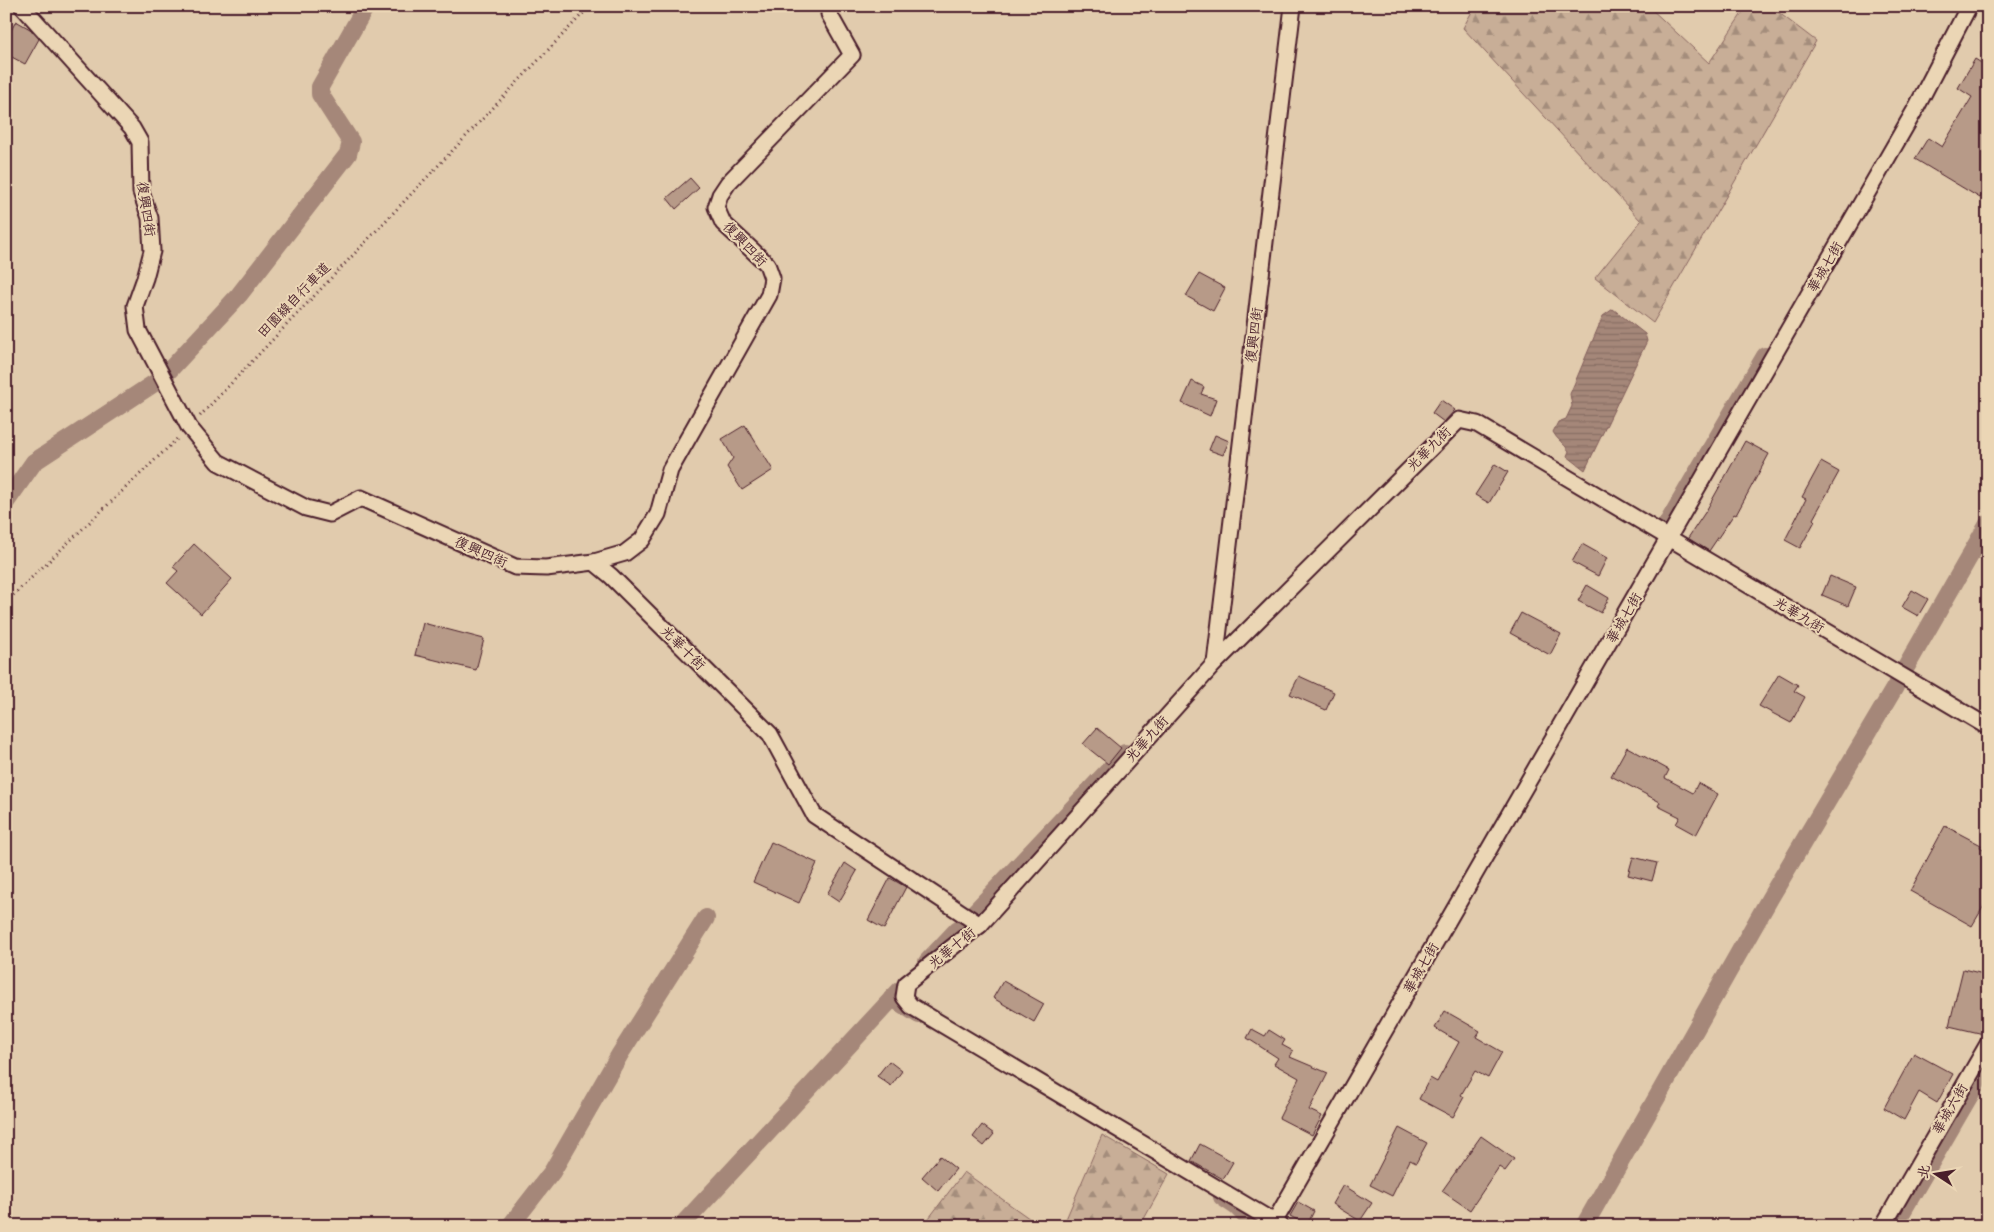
<svg xmlns="http://www.w3.org/2000/svg" width="1994" height="1232" font-family="Pangolin,'LXGW WenKai TC',sans-serif">
<style>
.forest{fill:url(#forest-firs);stroke:#896661}
.water{fill:url(#water-rules);stroke:#815d5a}
.lines{fill:none;stroke-linecap:round;stroke-linejoin:round}
.canal{stroke:#a58779;stroke-width:18}
.building{fill:#b79a88;stroke:#4a1f2b}
.street-casing{stroke:#4a1f2b;stroke-width:19}
.path{stroke:#4a1f2b;stroke-width:3;stroke-dasharray:1 4;stroke-linecap:butt}
.street{stroke:#ebd6b5;stroke-width:15}
.labels{text-anchor:middle;dominant-baseline:central;stroke-width:4;stroke-linejoin:round;paint-order:stroke}
.street-label{font-size:14px;fill:#4a1f2b;stroke:#ebd6b5}
</style>
<defs>
<pattern id="forest-firs" width="22" height="20" patternUnits="userSpaceOnUse" patternTransform="scale(1.25)"><rect width="22" height="20" fill="#c8ae97"/><path d="M5 1l3.5 6h-7zM16 11l3.5 6h-7z" fill="#a48d7b"/></pattern>
<pattern id="water-rules" width="6" height="5" patternUnits="userSpaceOnUse" patternTransform="scale(1.25)"><rect width="6" height="5" fill="#a58779"/><path d="M0 2.5h6" fill="none" stroke="#886e63"/></pattern>
</defs>
<rect width="100%" height="100%" fill="#e1cbad"/>
<filter id="ink" filterUnits="userSpaceOnUse"><feTurbulence type="fractalNoise" baseFrequency=".02" numOctaves="2"/><feDisplacementMap in="SourceGraphic" scale="10" xChannelSelector="R" yChannelSelector="G"/><feConvolveMatrix kernelMatrix="1 2 1 2 8 2 1 2 1" color-interpolation-filters="sRGB"/></filter>
<g filter="url(#ink)">
<g class="forest">
<path d="M1475 6H1648L1709 63 1747 6H1770L1816 41 1653 323 1595 278 1641 221 1463 28Z"/>
<path d="M1102 1135 1169 1174 1140 1226H1063Z"/>
<path d="M964 1172 1040 1226H923Z"/>
</g>
<path class="water" d="M1613 309 1645 334 1647 341 1585 470 1567 456 1569 451C1564 443 1557 440 1553 432L1558 422 1566 419 1572 406 1570 394 1603 316Z"/>
<g class="lines">
<g class="canal">
<path d="M165 375 239 295 348 154 351 142 320 94V87L366 6"/>
<path d="M6 502 34 462 153 384"/>
<path d="M1667 524 1765 356"/>
<path d="M1905 669 1988 524"/>
<path d="M971 916 1125 753"/>
<path d="M927 962 958 929"/>
<path d="M892 998 919 1015"/>
<path d="M1222 1197 1237 1207 1255 1226"/>
<path d="M510 1226 552 1172 620 1054 706 918"/>
<path d="M681 1226 900 990"/>
<path d="M1584 1226 1770 898 1895 687"/>
<path d="M1894 1226 1988 1064"/>
</g>
</g>
<g class="building">
<path d="M16 21 30 29 39 39 25 64 6 54V40Z"/>
<path d="M1975 59 1988 67V185L1980 198 1915 159 1928 138 1942 147 1972 97 1958 88Z"/>
<path d="M690 178 699 188 676 209 667 198Z"/>
<path d="M1199 274 1225 288 1213 311 1186 296Z"/>
<path d="M1192 381 1204 387 1201 394 1216 399 1210 416 1182 403Z"/>
<path d="M1441 400 1455 410 1444 422 1432 413Z"/>
<path d="M745 425 773 470 742 490 727 467 733 458 722 439Z"/>
<path d="M1215 435 1229 441 1223 455 1209 450Z"/>
<path d="M1745 441 1769 454 1736 515 1734 514 1709 551 1688 538 1706 511Z"/>
<path d="M1821 462 1839 472 1813 519 1815 521 1800 548 1785 540 1806 499 1802 497Z"/>
<path d="M1495 464 1508 472 1489 503 1475 495Z"/>
<path d="M194 544 232 579 201 614 167 583 178 571 173 567Z"/>
<path d="M1582 544 1607 558 1598 576 1572 562Z"/>
<path d="M1830 576 1856 587 1848 606 1822 595Z"/>
<path d="M1587 585 1609 598 1601 613 1578 601Z"/>
<path d="M1912 590 1928 599 1918 616 1902 607Z"/>
<path d="M1521 613 1561 634 1550 655 1510 633Z"/>
<path d="M423 623 484 639 476 670 415 655Z"/>
<path d="M1779 674 1798 685 1794 691 1805 697 1791 723 1759 706Z"/>
<path d="M1299 676 1334 692 1326 710 1290 694Z"/>
<path d="M1097 728 1121 748 1108 764 1083 744Z"/>
<path d="M1627 747 1669 770 1665 778 1693 793 1698 783 1718 794 1696 835 1676 824 1680 817 1658 806 1660 802 1611 776Z"/>
<path d="M1945 826 1981 845 1980 847 1988 852V899L1972 926 1910 891Z"/>
<path d="M771 842 817 863 799 903 753 882Z"/>
<path d="M1633 857 1657 863 1652 881 1628 875Z"/>
<path d="M845 863 857 871 839 902 827 894Z"/>
<path d="M890 878 906 887 884 929 868 920Z"/>
<path d="M1963 969 1988 975V1035L1949 1026Z"/>
<path d="M1003 981 1044 1004 1034 1022 993 998Z"/>
<path d="M1445 1011 1480 1031 1476 1037 1502 1052 1488 1078 1475 1071 1461 1095 1464 1097 1453 1117 1419 1099 1430 1078 1437 1082 1459 1042 1435 1028Z"/>
<path d="M1252 1029 1265 1036 1269 1030 1285 1040 1282 1045 1293 1051 1290 1057 1328 1073 1309 1110 1322 1116 1312 1135 1279 1118 1299 1078 1274 1064 1278 1058 1247 1038Z"/>
<path d="M1914 1053 1953 1074 1937 1103 1919 1092 1904 1120 1884 1108Z"/>
<path d="M889 1061 902 1071 891 1086 877 1076Z"/>
<path d="M982 1125 994 1134 984 1146 973 1137Z"/>
<path d="M1399 1128 1427 1143 1416 1163 1410 1160 1392 1196 1370 1185Z"/>
<path d="M1481 1136 1514 1159 1505 1171 1499 1167 1470 1210 1442 1191Z"/>
<path d="M1200 1144 1233 1162 1223 1179 1191 1161Z"/>
<path d="M940 1156 956 1169 938 1191 922 1177Z"/>
<path d="M1343 1185 1372 1203 1360 1221 1332 1204Z"/>
<path d="M1298 1202 1314 1211 1307 1225 1290 1216Z"/>
</g>
<g class="lines">
<g class="street-casing">
<g id="street">
<path d="M22 6 132 128 140 142 141 192 150 218 152 251 145 278 135 306 138 330 189 427 218 462 306 508 330 514 361 498 515 567 546 568 594 562 625 553 642 540 658 514 670 470 769 295 772 278 767 264 723 223 716 207 720 195 728 183 852 55 829 14V6"/>
<path d="M594 562 611 576 770 734 814 815 980 925 906 984 904 997 911 1006 1281 1226"/>
<path d="M1215 663 1293 6"/>
<path d="M980 925 1215 663 1459 420 1477 424 1988 727"/>
<path d="M1272 1226 1915 110 1969 6"/>
<path d="M1883 1226 1988 1044"/>
</g>
</g>
<g class="path">
<path d="M200 416 590 6"/>
<path d="M6 602 179 437"/>
</g>
<use href="#street" class="street"/>
</g>
</g>
<g class="labels">
<g class="street-label">
<text transform="translate(146 209) rotate(81)">復興四街</text>
<text transform="translate(745 244) rotate(46)">復興四街</text>
<text transform="translate(1825 267) rotate(-60)">華城七街</text>
<text transform="translate(294 300) rotate(-46)">田園線自行車道</text>
<text transform="translate(1254 335) rotate(-83)">復興四街</text>
<text transform="translate(1429 449) rotate(-45)">光華九街</text>
<text transform="translate(481 552) rotate(24)">復興四街</text>
<text transform="translate(1799 615) rotate(31)">光華九街</text>
<text transform="translate(1624 618) rotate(-60)">華城七街</text>
<text transform="translate(683 648) rotate(45)">光華十街</text>
<text transform="translate(1147 739) rotate(-48)">光華九街</text>
<text transform="translate(952 948) rotate(-39)">光華十街</text>
<text transform="translate(1421 968) rotate(-60)">華城七街</text>
<text transform="translate(1950 1109) rotate(-60)">華城六街</text>
</g>
</g>
<rect width="1994" height="1232" fill="none" stroke="#ebd6b5" stroke-width="25"/>
<rect x="12" y="12" width="1969" height="1207" fill="none" stroke="#4a1f2b" stroke-width="2" filter="url(#ink)"/>
<g transform="translate(1936 1174) rotate(282)" stroke="#ebd6b5" stroke-width="4" paint-order="stroke">
<path d="M0-4L9 19L0 12L-9 19Z" fill="#4a1f2b"/>
<text y="-8" font-size="14" font-weight="bold" text-anchor="middle" fill="#4a1f2b">北</text>
</g>
</svg>
